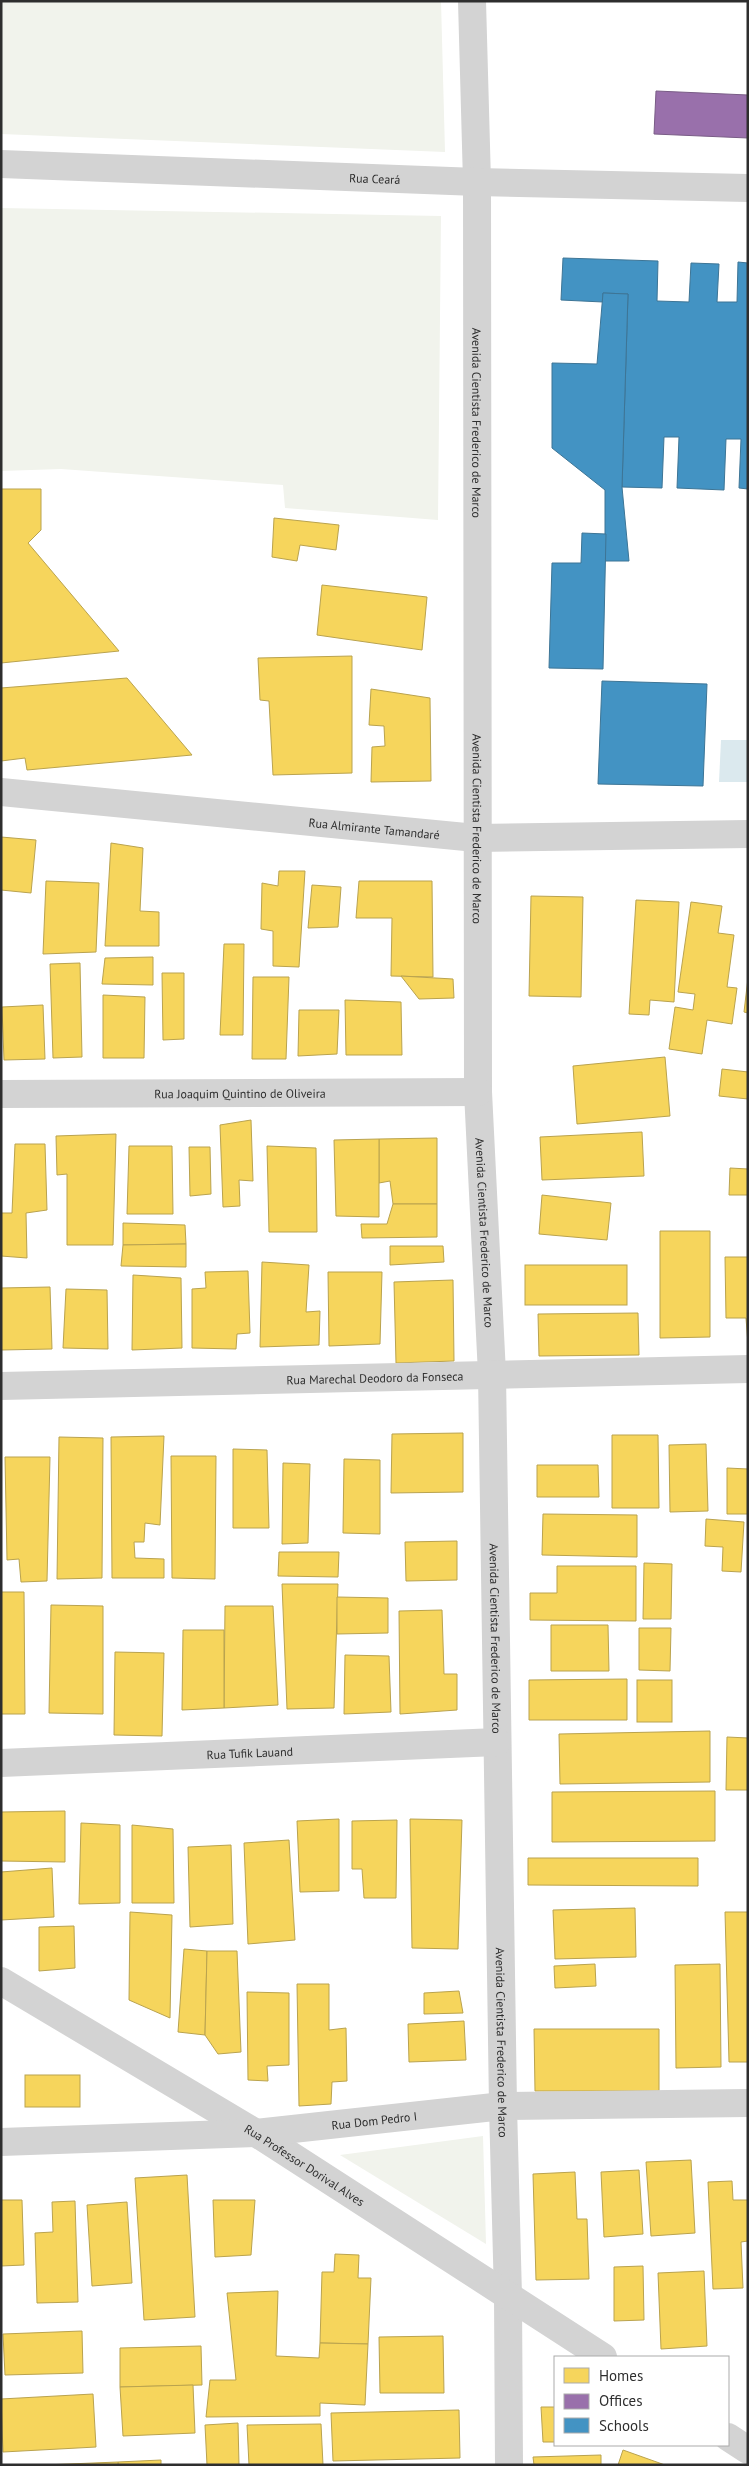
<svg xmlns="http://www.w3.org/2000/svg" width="749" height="2466" font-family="'PT Sans',sans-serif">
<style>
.green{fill:#f1f3ec}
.water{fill:#dbe9ee}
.homes{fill:#f6d55c;stroke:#baa34e}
.offices{fill:#9970ab;stroke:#795c86}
.schools{fill:#4393c3;stroke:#3d7596}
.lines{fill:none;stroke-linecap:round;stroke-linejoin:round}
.minor{stroke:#d3d3d3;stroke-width:28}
.labels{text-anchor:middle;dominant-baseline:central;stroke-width:5;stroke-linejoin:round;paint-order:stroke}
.street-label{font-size:12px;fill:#2e2e2e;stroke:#fff}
</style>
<rect width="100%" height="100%" fill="#fff"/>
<g class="green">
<path d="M1 1H441L445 152 1 134Z"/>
<path d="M1 208 441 216 438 520 285 508 283 485 61 469 1 471Z"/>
<path d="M483 2136 486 2244 340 2155Z"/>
</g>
<path class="water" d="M721 740H748V782H719Z"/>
<g class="homes">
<path d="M1 489H41V530L28 543 119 651 1 663Z"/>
<path d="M274 518 339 525 336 550 300 545 297 561 272 557Z"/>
<path d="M322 585 427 597 422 650 317 635Z"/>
<path d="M352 656V773L273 775 269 701 260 700 258 658Z"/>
<path d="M127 678 192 755 27 770 25 758 1 761V688Z"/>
<path d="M371 689 430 698 431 781 371 782 372 747 385 746 384 726 369 725Z"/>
<path d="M1 837 36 840 31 893 1 890Z"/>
<path d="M111 843 143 848 140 911 159 912V946H105Z"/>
<path d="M279 871H305L299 967 273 966V931L261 929 262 883 278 886Z"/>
<path d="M46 881 99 883 96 952 43 954Z"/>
<path d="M359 881H432L433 977 391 976 392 918H356Z"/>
<path d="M312 885 341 887 338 927 308 928Z"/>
<path d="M531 896 583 897 581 997 529 996Z"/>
<path d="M636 900 679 902 674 1002 650 1000 649 1015 629 1014Z"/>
<path d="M691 902 722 906 718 933 734 935 727 987 737 988 732 1024 707 1020 702 1054 669 1049 675 1007 693 1010 695 994 678 992Z"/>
<path d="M224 944H244L243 1035H220Z"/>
<path d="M153 957V985L102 984 105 958Z"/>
<path d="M80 963 82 1057 53 1058 50 964Z"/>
<path d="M162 973H184V1039L163 1040Z"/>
<path d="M401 976 453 979 454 998 419 999Z"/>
<path d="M253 977H289L286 1059H252Z"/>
<path d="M748 978V1013L744 1012Z"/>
<path d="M103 995 145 997 144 1058H103Z"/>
<path d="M345 1000 401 1002 402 1055H346Z"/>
<path d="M43 1005 45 1059 4 1060 2 1007Z"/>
<path d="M299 1010H339L337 1054 298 1056Z"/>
<path d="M665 1057 670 1116 577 1124 573 1066Z"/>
<path d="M722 1069 748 1072V1099L719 1096Z"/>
<path d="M251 1120 253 1181 239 1180 240 1206 223 1207 220 1125Z"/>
<path d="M642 1132 644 1176 542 1180 540 1137Z"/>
<path d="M116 1134 113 1245H67V1174L57 1175 56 1136Z"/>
<path d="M437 1138V1204H393L390 1181 379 1183V1139Z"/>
<path d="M379 1139V1217L336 1216 334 1140Z"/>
<path d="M15 1144H45L47 1210 26 1213 27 1258 1 1256V1213H12Z"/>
<path d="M129 1146H172L173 1214H127Z"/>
<path d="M267 1146 316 1148 317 1232H269Z"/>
<path d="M189 1147H210L211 1194 190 1196Z"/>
<path d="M730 1168 748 1169V1195H729Z"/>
<path d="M542 1195 611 1203 607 1240 539 1234Z"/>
<path d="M393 1204H437V1237L362 1238 361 1224H387Z"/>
<path d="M123 1223 185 1225 186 1244 123 1245Z"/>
<path d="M660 1231H710V1337L660 1338Z"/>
<path d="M186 1244V1267L121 1266 123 1245Z"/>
<path d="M390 1246H443L444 1262 390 1265Z"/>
<path d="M725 1257H748V1344L746 1318H726Z"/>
<path d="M262 1262 309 1265 306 1312 320 1311 319 1345 260 1347Z"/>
<rect x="525" y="1265" width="102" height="40"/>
<path d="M248 1271 250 1333 237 1334 236 1349 192 1348V1289L206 1288 205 1272Z"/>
<path d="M328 1272H382L380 1344 329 1346Z"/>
<path d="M133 1275 181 1278 182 1348 132 1350Z"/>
<path d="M453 1280 454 1361 396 1363 394 1282Z"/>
<path d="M50 1287 52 1349 1 1350V1288Z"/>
<path d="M66 1289 107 1290 108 1349 63 1348Z"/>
<path d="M638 1313 639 1355 539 1356 538 1314Z"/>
<path d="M463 1433V1492L391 1493 392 1434Z"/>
<path d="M612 1435H658L659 1508H612Z"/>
<path d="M164 1436 160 1525 145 1523 144 1542H134L135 1558 164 1559V1578H112L111 1437Z"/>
<path d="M59 1437 103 1438 102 1578 57 1579Z"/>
<path d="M706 1444 708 1511 670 1512 669 1445Z"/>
<path d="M233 1449 267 1450 269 1528H233Z"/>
<path d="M171 1456H216L215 1579 172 1578Z"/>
<path d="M5 1457H50L47 1581 21 1582 19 1559 7 1560Z"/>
<path d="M344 1459 380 1460V1534L343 1533Z"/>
<path d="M283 1463 310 1464 308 1543 282 1544Z"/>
<path d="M537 1465H598L599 1497H537Z"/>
<path d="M727 1468 748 1469V1514H727Z"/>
<path d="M543 1514 637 1515V1557L542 1555Z"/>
<path d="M706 1519 744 1522 741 1572 722 1571 723 1547 705 1546Z"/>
<path d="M457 1541V1580L406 1581 405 1542Z"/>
<path d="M279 1552H339L338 1577 278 1576Z"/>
<path d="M644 1563 672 1564 671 1619H643Z"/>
<path d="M557 1566H636V1621L530 1620V1593H557Z"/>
<path d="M282 1584H338L334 1708 287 1709Z"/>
<path d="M1 1592H24L25 1714H1Z"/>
<path d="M337 1597 388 1598V1633L337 1634Z"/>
<path d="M51 1605 103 1606V1714L49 1713Z"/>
<path d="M225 1606H273L278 1705 224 1708Z"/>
<path d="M442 1610 444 1674H457V1710L400 1714 399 1611Z"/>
<path d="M551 1625H608L609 1671H551Z"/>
<path d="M639 1628H671L670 1671 639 1670Z"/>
<path d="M183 1630H224V1708L182 1710Z"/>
<path d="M115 1652 164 1653 162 1736 114 1735Z"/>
<path d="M345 1655 389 1656 391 1712 344 1714Z"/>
<path d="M627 1679V1720H529V1680Z"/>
<rect x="637" y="1680" width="35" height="42"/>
<path d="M710 1731V1782L560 1784 559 1734Z"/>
<path d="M727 1737 748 1738V1790H726Z"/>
<path d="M715 1791V1841L552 1842V1792Z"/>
<path d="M65 1811V1862L1 1861V1812Z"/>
<path d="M339 1819V1891L300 1892 297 1821Z"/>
<path d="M410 1819 462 1820 458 1949 412 1948Z"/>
<path d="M397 1820 396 1898H364L362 1869H352V1821Z"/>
<path d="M81 1823 120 1825V1903L79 1904Z"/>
<path d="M132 1825 173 1829 174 1903H132Z"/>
<path d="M289 1840 295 1940 248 1944 244 1843Z"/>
<path d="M231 1845 233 1924 190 1927 188 1847Z"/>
<path d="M528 1858H698V1886L528 1885Z"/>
<path d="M52 1868 54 1917 1 1920V1872Z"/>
<path d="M635 1908 636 1957 555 1959 553 1910Z"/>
<path d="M130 1912 172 1915 170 2018 129 2000Z"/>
<path d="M725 1912H748V2062H729Z"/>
<path d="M74 1926 75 1968 39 1971V1927Z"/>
<path d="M184 1949 207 1951 205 2035 178 2032Z"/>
<path d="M207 1951H237L241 2052 218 2054 205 2035Z"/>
<path d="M595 1964 596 1986 555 1988 554 1966Z"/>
<path d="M720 1964 721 2067 676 2068 675 1965Z"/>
<path d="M297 1984H329V2030L346 2028 347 2081 332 2082 331 2104 299 2106Z"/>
<path d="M459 1991 463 2013 424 2014V1993Z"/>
<path d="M247 1992 289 1993V2065L267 2066 268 2081 248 2080Z"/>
<path d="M464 2021 466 2060 409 2062 408 2024Z"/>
<path d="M534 2029H659V2091H535Z"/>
<rect x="25" y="2075" width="55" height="32"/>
<path d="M691 2160 695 2233 651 2236 646 2162Z"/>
<path d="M639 2170 643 2234 604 2237 601 2172Z"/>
<path d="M575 2172 577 2219H587L589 2279 536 2280 533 2174Z"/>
<path d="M187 2175 195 2317 144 2320 135 2178Z"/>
<path d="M732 2181 733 2200H748V2241L741 2242 743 2288 713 2289 708 2182Z"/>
<path d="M1 2200H22L24 2265 1 2266Z"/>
<path d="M213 2200H255L251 2255 215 2257Z"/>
<path d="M75 2201 78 2302 37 2303 35 2233 53 2232 52 2202Z"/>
<path d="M127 2202 132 2283 92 2286 87 2205Z"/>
<path d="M335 2254 359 2255 358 2278H371L368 2344 320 2343 322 2272H334Z"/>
<path d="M643 2266 644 2320 614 2321V2267Z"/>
<path d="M704 2271 707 2346 661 2349 658 2273Z"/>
<path d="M278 2291 276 2356 319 2358 320 2343 368 2344 365 2405 320 2403V2416L206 2417 210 2380H236L227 2293Z"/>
<path d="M82 2331 83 2373 5 2375 3 2334Z"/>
<path d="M443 2336 444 2393H380L379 2337Z"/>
<path d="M201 2346 202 2385 120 2387V2348Z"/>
<path d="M193 2385 195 2433 123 2436 120 2387Z"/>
<path d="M93 2394 96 2447 3 2452 1 2399Z"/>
<path d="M541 2407H555V2442H543Z"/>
<path d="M459 2410 460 2458 333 2461 331 2413Z"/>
<path d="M238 2423 239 2465H207L205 2425Z"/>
<path d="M321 2424 323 2465H249L247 2425Z"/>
<path d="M623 2450 665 2465H618Z"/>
<path d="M601 2455V2465H534L533 2457Z"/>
<path d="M161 2460V2465H118V2462Z"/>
<path d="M118 2462V2465H44Z"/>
</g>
<path class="offices" d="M656 91 748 95V138L654 134Z"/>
<g class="schools">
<path d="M563 258 658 261 657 301 689 302 691 263 719 264 717 302H737L738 262 748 263V489L739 488 741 439H726L724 490 677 488 679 437H664L662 488 622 487 628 294 603 293V302L561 300Z"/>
<path d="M603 293 628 294 622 487 629 561H605V490L552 448V363L597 364Z"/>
<path d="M582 533 606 534 603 669 549 668 552 563H581Z"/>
<path d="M602 681 707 684 703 786 598 784Z"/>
</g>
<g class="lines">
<g class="minor">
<path id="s1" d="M472 1 477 182 478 1092 492 1374 503 2106 508 2296 509 2465"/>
<path id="s2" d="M1 164 477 182 748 188"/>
<path id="s3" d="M1 792 476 838 748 834"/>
<path id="s4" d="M1 1094 478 1092"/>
<path id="s5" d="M1 1386 748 1369"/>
<path id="s6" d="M1 1763 497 1742"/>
<path id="s7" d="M1 1981 256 2133 603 2357"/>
<path id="s8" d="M1 2142 256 2133 503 2106 748 2103"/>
<path d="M728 2437 748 2450"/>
</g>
</g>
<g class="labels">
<g class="street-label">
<text stroke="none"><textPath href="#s2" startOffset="374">Rua Ceará</textPath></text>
<text stroke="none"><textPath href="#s1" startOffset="422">Avenida Cientista Frederico de Marco</textPath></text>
<text stroke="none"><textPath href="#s3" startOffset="375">Rua Almirante Tamandaré</textPath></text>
<text stroke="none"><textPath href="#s1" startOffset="828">Avenida Cientista Frederico de Marco</textPath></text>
<text stroke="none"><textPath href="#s4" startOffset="239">Rua Joaquim Quintino de Oliveira</textPath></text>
<text stroke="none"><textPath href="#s1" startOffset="1232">Avenida Cientista Frederico de Marco</textPath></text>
<text stroke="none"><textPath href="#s5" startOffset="374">Rua Marechal Deodoro da Fonseca</textPath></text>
<text stroke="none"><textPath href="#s1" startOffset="1638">Avenida Cientista Frederico de Marco</textPath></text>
<text stroke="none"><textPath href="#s6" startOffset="249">Rua Tufik Lauand</textPath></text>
<text stroke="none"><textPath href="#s1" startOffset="2042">Avenida Cientista Frederico de Marco</textPath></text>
<text stroke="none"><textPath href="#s8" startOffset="374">Rua Dom Pedro I</textPath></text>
<text stroke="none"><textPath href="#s7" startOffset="355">Rua Professor Dorival Alves</textPath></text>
</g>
</g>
<rect width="749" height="2466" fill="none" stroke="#2e2e2e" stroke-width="5"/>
<rect x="554" y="2356" width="175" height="90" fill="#ffffff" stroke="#ababab"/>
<rect x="564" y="2368" width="25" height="15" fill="#f6d55c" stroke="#ababab"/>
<text x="599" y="2381" font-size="15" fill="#2e2e2e">Homes</text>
<rect x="564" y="2394" width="25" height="15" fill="#9970ab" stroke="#ababab"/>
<text x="599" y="2406" font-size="15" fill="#2e2e2e">Offices</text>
<rect x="564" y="2418" width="25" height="15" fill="#4393c3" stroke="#ababab"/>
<text x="599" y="2431" font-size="15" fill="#2e2e2e">Schools</text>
</svg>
